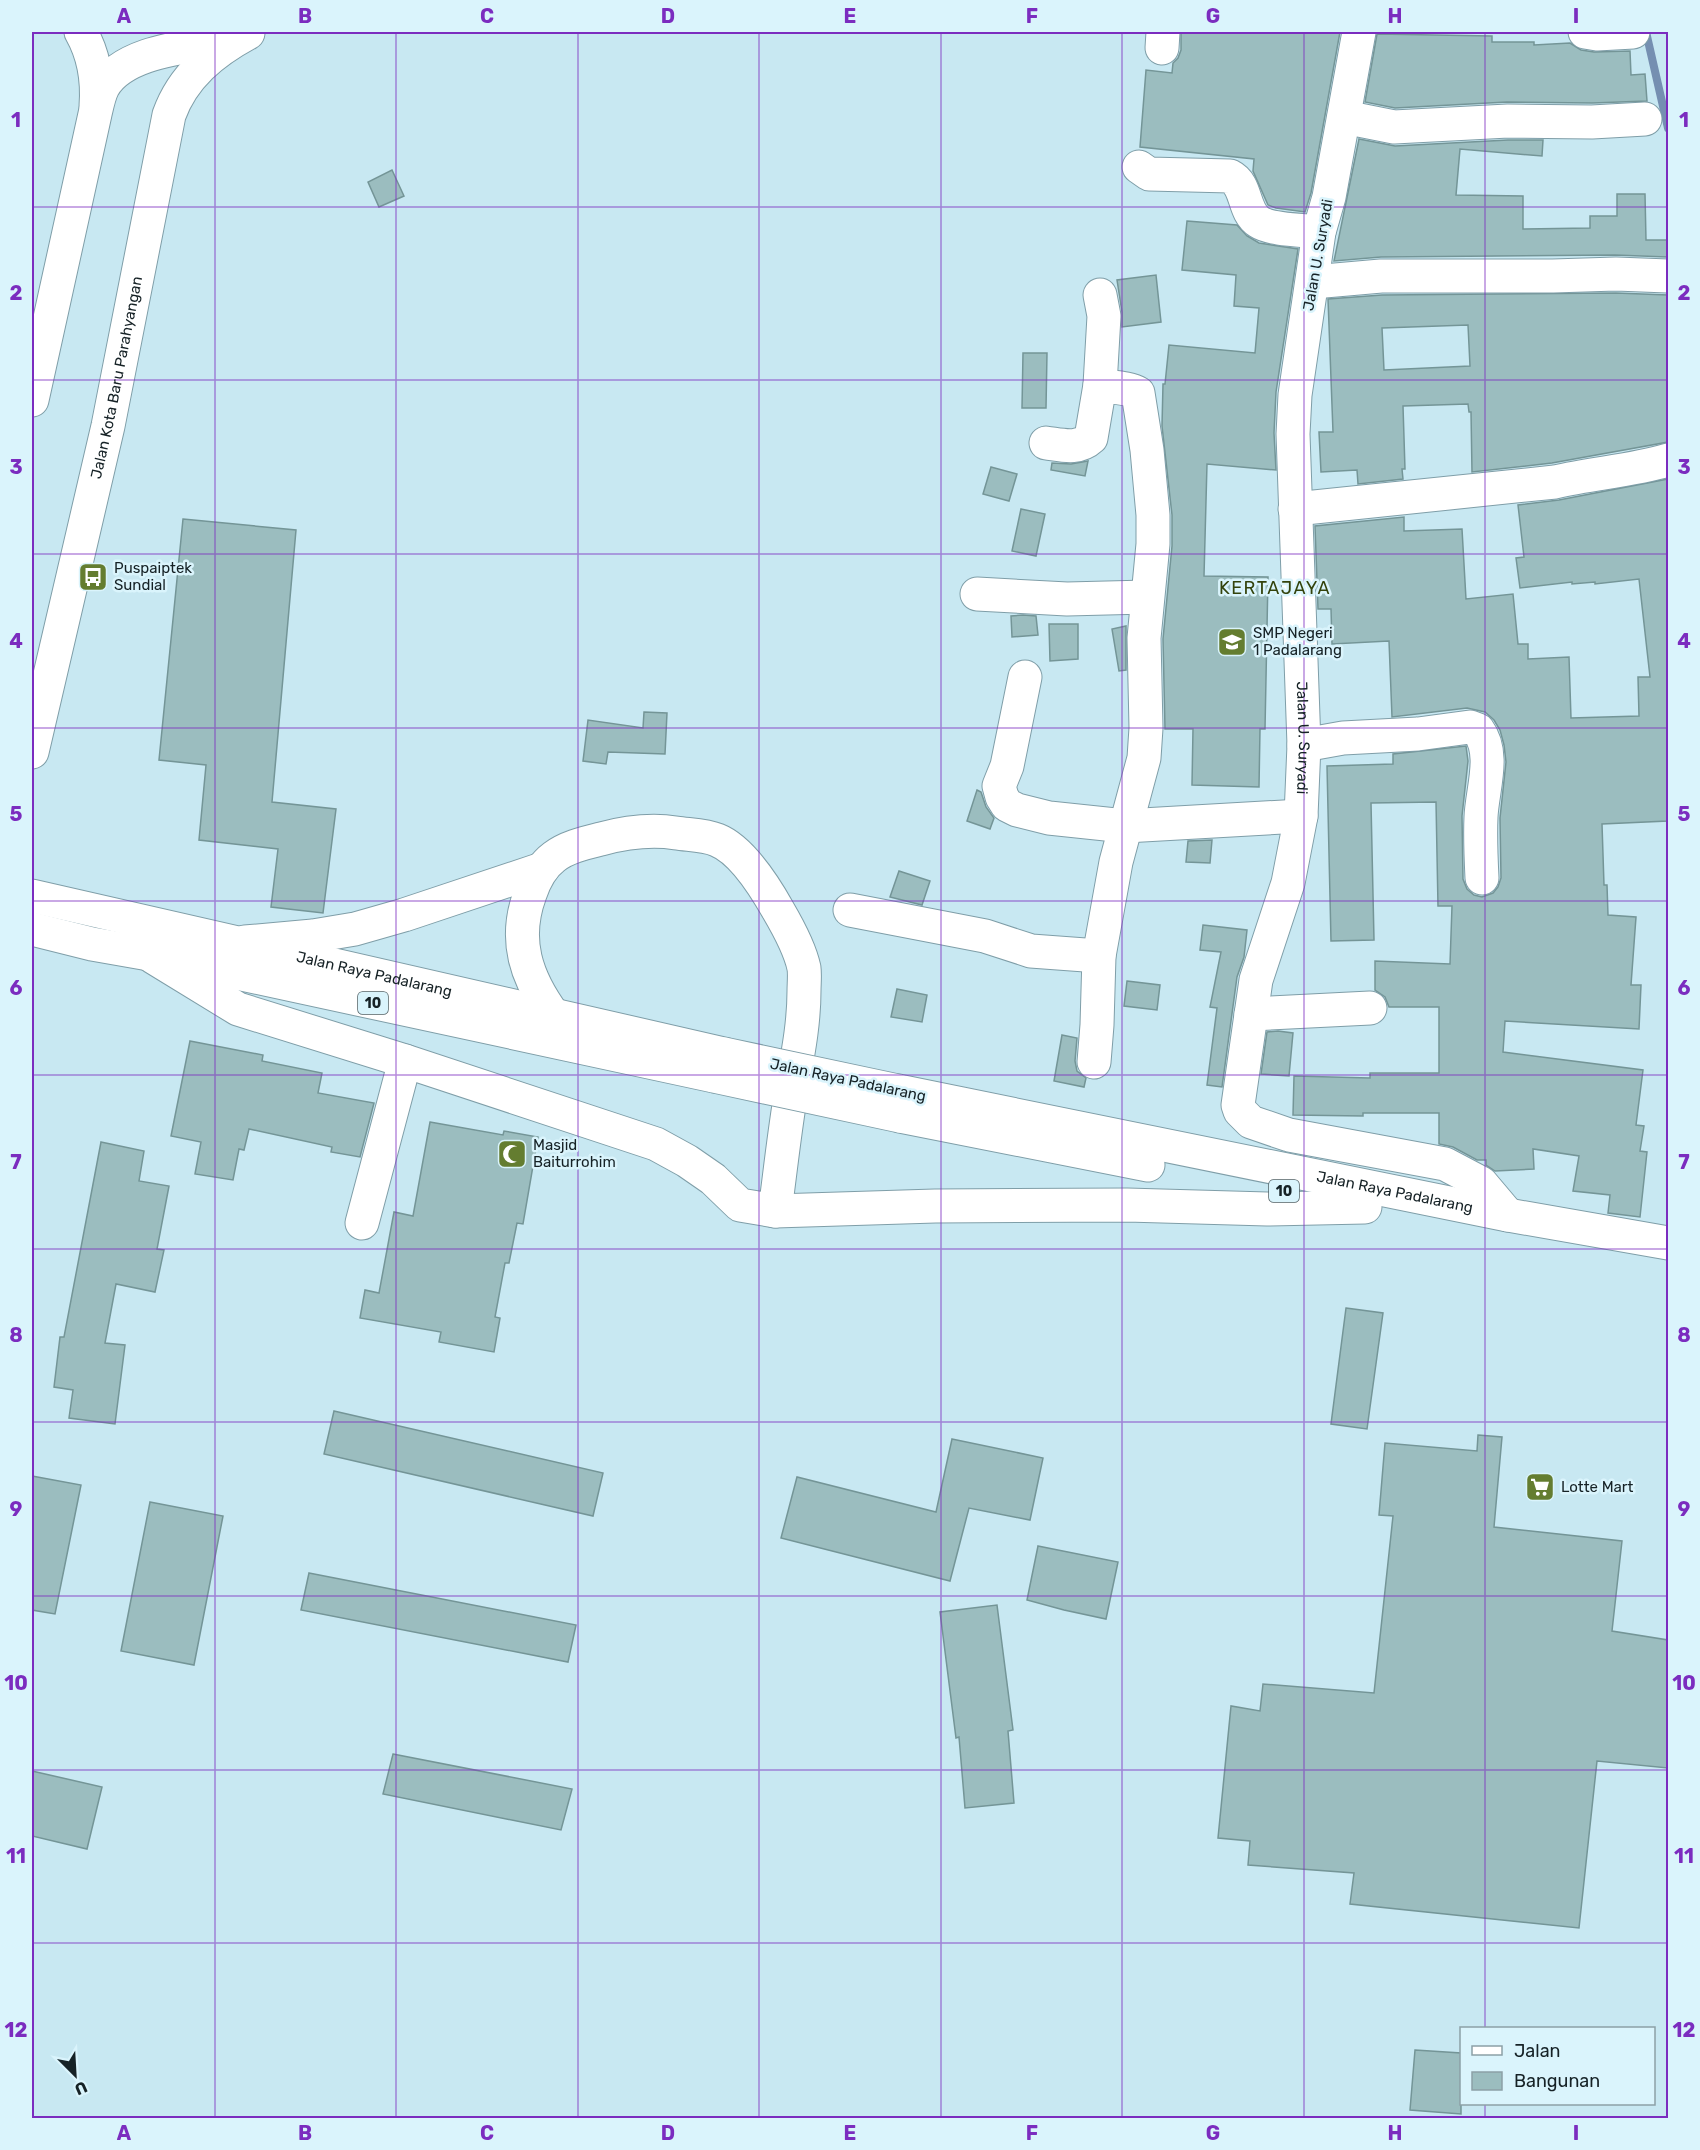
<svg xmlns="http://www.w3.org/2000/svg" width="1700" height="2150" font-family="Rubik,sans-serif">
<style>
.lines{fill:none;stroke-linecap:round;stroke-linejoin:round}
.stream{stroke:#758fb1;stroke-width:8}
.building{fill:#9bbdbf;stroke:#749597;stroke-width:1.5;fill-rule:evenodd}
.minor-casing{stroke:#7f9ea8;stroke-width:35}
.major-casing{stroke:#7f9ea8;stroke-width:35}
.highway-casing{stroke:#7f9ea8;stroke-width:35}
.minor{stroke:#fff;stroke-width:33}
.major{stroke:#fff;stroke-width:33}
.highway{stroke:#fff;stroke-width:33}
.highway-bridge-casing{stroke:#7f9ea8;stroke-width:35;stroke-linecap:butt}
.highway-bridge{stroke:#fff;stroke-width:33}
.grid{fill:none;stroke:#7b2cbf;stroke-width:1.5;stroke-opacity:0.55}
.labels{text-anchor:middle;dominant-baseline:central;stroke-width:5;stroke-linejoin:round;paint-order:stroke}
.shield{fill:#daf4fc;stroke:#516166;stroke-width:1.5}
.shield-label{font-size:14px;font-weight:bold;fill:#162226}
.street-label{font-size:15px;fill:#162226;stroke:#daf4fc}
.poi-label{font-size:15px;fill:#162226;stroke:#daf4fc;text-anchor:start}
.quarter-label{font-size:18px;letter-spacing:1.5px;fill:#33430c;stroke:#daf4fc}
.neatline{fill:none;stroke:#7b2cbf;stroke-width:2}
.grid-label{font-size:20px;text-anchor:middle;font-weight:bold;fill:#7b2cbf}
</style>
<rect width="100%" height="100%" fill="#c8e8f2"/>
<g class="lines">
<path class="stream" d="M1646 32 1668 128"/>
</g>
<g class="building">
<path d="M1181 32H1340L1311 193 1305 212 1276 208 1268 205 1253 171 1254 159 1140 147 1146 70 1172 73 1173 63 1178 58 1181 50Z"/>
<path d="M1377 34 1492 36V42H1534V45L1570 43 1581 50 1594 52 1630 51 1631 75 1645 74 1647 101 1592 103 1507 102 1395 108 1365 102Z"/>
<path d="M1359 139 1395 146 1508 140H1543L1542 156 1460 149 1456 195 1523 196V229L1590 228V216H1617V194H1645L1646 240H1667V257L1615 255 1381 257 1334 261Z"/>
<path d="M392 170 404 196 379 207 368 182Z"/>
<path d="M1187 221 1237 225 1247 236 1259 243 1298 249 1276 392 1274 433 1276 470 1207 464 1204 576 1268 577 1265 729H1260L1259 787 1192 785 1193 729H1165L1163 639 1172 546V515L1162 426 1163 384H1165L1169 345 1255 353 1259 308 1234 306 1236 275 1182 270Z"/>
<path d="M1156 275 1161 322 1122 327V312L1117 280Z"/>
<path d="M1616 293 1668 295V442L1552 463 1472 472 1471 412H1469L1468 404 1403 406 1405 469H1402L1403 479 1358 484 1357 470 1321 472 1319 432H1333L1328 299 1382 295ZM1468 325 1470 366 1384 370 1382 328Z"/>
<path d="M1023 353H1047L1046 408H1022Z"/>
<path d="M1088 461 1085 476 1051 470 1052 463 1071 464Z"/>
<path d="M991 467 1017 474 1009 501 983 494Z"/>
<path d="M1668 479V821L1602 824 1604 885H1607L1608 915 1636 917 1631 985H1641L1639 1029 1505 1021 1503 1052 1643 1070 1636 1125 1644 1126 1640 1151 1647 1152 1640 1217 1608 1213 1610 1195 1573 1191 1579 1156 1533 1149 1534 1169 1495 1171 1486 1165V1160H1477L1453 1147 1439 1144V1113H1363V1116L1293 1115 1294 1076 1370 1078V1073H1439V1007H1389L1385 997 1375 990V961L1450 964 1452 906H1438L1436 802 1371 803 1374 940 1331 941 1327 766 1393 764V754L1466 746 1468 761 1462 816 1463 879 1467 889 1474 895 1482 897 1493 893 1498 887 1501 878 1500 818 1506 762 1504 745 1500 730 1494 720 1485 712 1467 708 1392 717 1389 641 1332 644 1331 609H1318L1315 526 1404 517V531L1462 529 1466 599 1513 594 1518 644H1528V659L1569 657 1571 718 1639 716 1638 677H1650L1639 579 1595 584V582L1572 584V582L1520 588 1516 558 1524 557 1518 505 1559 500Z"/>
<path d="M1021 509 1045 514 1036 556 1012 551Z"/>
<path d="M183 519 296 530 272 802 336 809 323 913 271 907 278 849 199 840 206 765 159 760Z"/>
<path d="M1023 615 1036 616 1038 635 1012 637 1011 616Z"/>
<path d="M1049 624H1078V659L1050 661Z"/>
<path d="M1126 626V670L1119 671 1112 629Z"/>
<path d="M644 712 667 713 665 754 608 752 606 764 583 761 588 720 643 728Z"/>
<path d="M977 790 981 792 986 807 994 818 990 829 967 821Z"/>
<path d="M1212 840 1210 863 1186 862 1188 841Z"/>
<path d="M899 871 930 881 922 905 890 897Z"/>
<path d="M1203 925 1247 930 1244 957 1237 977 1222 1087 1207 1085 1217 1008 1210 1007 1221 952 1200 950Z"/>
<path d="M1127 981 1160 985 1157 1010 1124 1006Z"/>
<path d="M897 989 927 995 922 1022 891 1017Z"/>
<path d="M1278 1031 1293 1033 1289 1076 1261 1074 1267 1032Z"/>
<path d="M1062 1035 1077 1038 1075 1061 1077 1071 1086 1078 1084 1087 1054 1081Z"/>
<path d="M190 1041 263 1055 262 1061 322 1073 318 1093 374 1103 360 1157 331 1152 332 1147 249 1129 244 1150 239 1149 233 1180 195 1174 201 1142 171 1136Z"/>
<path d="M430 1122 503 1135 504 1131 538 1137 523 1224 517 1223 509 1263H505L495 1317 500 1318 494 1352 439 1342 441 1332 360 1318 365 1290 379 1293 394 1212 413 1216Z"/>
<path d="M101 1142 144 1151 139 1181 169 1186 157 1249 164 1250 155 1292 116 1284 105 1343 125 1345 115 1424 69 1418 73 1390 54 1387 60 1337H64Z"/>
<path d="M1346 1308 1383 1313 1367 1429 1331 1424Z"/>
<path d="M334 1411 603 1473 593 1516 324 1454Z"/>
<path d="M1478 1435 1502 1437 1494 1527 1622 1541 1612 1631 1668 1640V1768L1597 1761 1579 1928 1350 1904 1354 1873 1248 1865 1250 1841 1218 1838 1231 1706 1260 1711 1263 1684 1374 1693 1393 1516 1379 1515 1385 1443 1477 1451Z"/>
<path d="M952 1439 1043 1458 1030 1520 969 1508 950 1581 781 1538 797 1477 936 1512Z"/>
<path d="M32 1476 81 1485 55 1614 32 1610Z"/>
<path d="M150 1502 223 1516 194 1665 121 1651Z"/>
<path d="M1038 1546 1118 1562 1106 1619 1064 1610 1027 1600Z"/>
<path d="M309 1573 576 1625 568 1662 301 1610Z"/>
<path d="M997 1605 1013 1730 1008 1731 1014 1803 965 1808 959 1737 956 1738 940 1612Z"/>
<path d="M393 1754 572 1789 561 1830 383 1794Z"/>
<path d="M32 1771 102 1787 87 1849 32 1836Z"/>
<path d="M1415 2050 1461 2053V2114L1410 2110Z"/>
</g>
<g class="lines">
<g class="minor-casing">
<g id="minor">
<path id="s1" d="M1359 32 1329 197 1319 232 1295 395 1293 434 1304 745 1301 816 1288 883 1256 980 1238 1105 1240 1111 1251 1122 1289 1135 1445 1164 1481 1183 1508 1215"/>
<path d="M1585 32 1597 34 1633 32"/>
<path d="M1162 48 1163 32"/>
<path d="M1344 117 1394 127 1508 121 1592 122 1645 119"/>
<path d="M1139 167 1149 174 1230 176C1248 185 1242 211 1259 222 1271 230 1304 230 1319 232"/>
<path d="M1313 282 1381 276H1553L1616 274 1668 276"/>
<path d="M1100 385 1104 316 1100 295"/>
<path d="M1046 443C1062 445 1078 450 1091 438L1100 385C1111 387 1130 388 1138 393L1147 450 1153 515V544L1144 638 1146 728 1144 758 1116 862 1099 956 1097 1025 1094 1062"/>
<path d="M1295 509 1555 482C1593 473 1631 471 1668 460"/>
<path d="M977 594 1067 599 1147 597"/>
<path d="M1025 677 1007 766 999 786 1002 797 1007 805 1017 810 1049 818 1125 826 1301 816"/>
<path d="M1304 745 1343 738 1418 734 1470 727 1478 730C1496 754 1482 790 1481 817 1480 838 1481 858 1482 878"/>
<path d="M850 910 985 936 1031 951 1099 956"/>
<path d="M245 942 313 936 355 929 404 915 542 869"/>
<path d="M153 957 238 1009 405 1061 656 1144 687 1161 713 1179 740 1205 775 1211 935 1206 1127 1205 1267 1209 1365 1207"/>
<path d="M1251 1014 1370 1008"/>
<path d="M554 1016C526 978 513 940 530 894 535 879 542 866 554 857 567 847 585 843 601 839 627 832 650 829 676 833 689 835 705 835 717 840 742 850 765 887 778 910 788 927 800 949 804 968 805 975 804 984 804 991 804 1028 796 1063 790 1099 784 1136 780 1173 775 1211"/>
<path d="M362 1223 405 1061"/>
</g>
</g>
<g class="major-casing">
<g id="major">
<path d="M81 32C94 55 98 80 96 106"/>
<path d="M32 400 95 114C97 105 99 95 103 87 124 50 191 47 229 39"/>
<path id="s2" d="M32 752 108 426 169 115C183 76 213 52 248 33"/>
</g>
</g>
<g class="highway-casing">
<g id="highway">
<path id="s3" d="M32 896 724 1054"/>
<path d="M32 929 92 944 149 954 714 1076"/>
<path id="s4" d="M898 1091 1508 1215 1668 1243"/>
<path d="M900 1116 1148 1165"/>
</g>
</g>
<use href="#minor" class="minor"/>
<use href="#major" class="major"/>
<use href="#highway" class="highway"/>
<g class="highway-bridge-casing">
<g id="highway-bridge">
<path d="M724 1054 898 1091"/>
<path d="M714 1076 900 1116"/>
</g>
</g>
<use href="#highway-bridge" class="highway-bridge"/>
</g>
<path class="grid" d="M215 32V2118M396 32V2118M578 32V2118M759 32V2118M941 32V2118M1122 32V2118M1304 32V2118M1485 32V2028M32 207H1668M32 380H1668M32 554H1668M32 728H1668M32 901H1668M32 1075H1668M32 1249H1668M32 1422H1668M32 1596H1668M32 1770H1668M32 1943H1668M1485 2104V2118"/>
<defs>
<g id="bus-square" transform="scale(1.5)"><rect x="-9" y="-9" width="18" height="18" rx="4" fill="#647d30" stroke="#daf4fc"/><path d="M-5-6H5V4H4V6H2V4H-2V6H-4V4H-5ZM-3.5-4V0h7V-4ZM-3.5 1.2v1.5H-2V1.2ZM2 1.2v1.5H3.5V1.2Z" fill="#fff"/></g>
<g id="school-square" transform="scale(1.5)"><rect x="-9" y="-9" width="18" height="18" rx="4" fill="#647d30" stroke="#daf4fc"/><path d="M0-5L7-2L0 1L-7-2ZM-4 1L0 2.5L4 1V4Q0 6-4 4Z" fill="#fff"/></g>
<g id="mosque-square" transform="scale(1.5)"><rect x="-9" y="-9" width="18" height="18" rx="4" fill="#647d30" stroke="#daf4fc"/><path d="M3.5-4.9A6 6 0 1 0 3.5 4.9A5 5 0 1 1 3.5-4.9Z" fill="#fff"/></g>
<g id="supermarket-square" transform="scale(1.5)"><rect x="-9" y="-9" width="18" height="18" rx="4" fill="#647d30" stroke="#daf4fc"/><path d="M-6-5.5h2.5l.6 2H6L4.5 2H-2.5L-4.4-4H-6ZM-1.5 3.2a1.3 1.3 0 1 0 .1 0ZM3 3.2a1.3 1.3 0 1 0 .1 0Z" fill="#fff"/></g>
</defs>
<g fill-rule="evenodd">
<use href="#bus-square" x="93" y="577"/>
<use href="#school-square" x="1232" y="642"/>
<use href="#mosque-square" x="512" y="1154"/>
<use href="#supermarket-square" x="1540" y="1487"/>
</g>
<g class="labels">
<g class="shield">
<rect x="358" y="992" width="30" height="22" rx="4.5"/>
<rect x="1269" y="1180" width="30" height="22" rx="4.5"/>
</g>
<g class="shield-label">
<text x="373" y="1003">10</text>
<text x="1284" y="1191">10</text>
</g>
<g class="street-label">
<text transform="translate(1318 255) rotate(-80)">Jalan U. Suryadi</text>
<text stroke="none"><textPath href="#s2" startOffset="384">Jalan Kota Baru Parahyangan</textPath></text>
<text stroke="none"><textPath href="#s1" startOffset="712">Jalan U. Suryadi</textPath></text>
<text stroke="none"><textPath href="#s3" startOffset="351">Jalan Raya Padalarang</textPath></text>
<text transform="translate(848 1080) rotate(12)">Jalan Raya Padalarang</text>
<text stroke="none"><textPath href="#s4" startOffset="507">Jalan Raya Padalarang</textPath></text>
</g>
<g class="poi-label">
<text x="114" y="568">Puspaiptek<tspan x="114" dy="17">Sundial</tspan></text>
<text x="1253" y="633">SMP Negeri<tspan x="1253" dy="17">1 Padalarang</tspan></text>
<text x="533" y="1145">Masjid<tspan x="533" dy="17">Baiturrohim</tspan></text>
<text x="1561" y="1487">Lotte Mart</text>
</g>
<g class="quarter-label">
<text x="1275" y="588">KERTAJAYA</text>
</g>
</g>
<rect width="1700" height="2150" fill="none" stroke="#daf4fc" stroke-width="66"/>
<rect x="1460" y="2027" width="195" height="78" fill="#daf4fc" stroke="#8ca0a6" stroke-width="1.5"/>
<rect x="1472" y="2046" width="30" height="9" fill="#ffffff" stroke="#8ca0a6" stroke-width="1.5"/>
<text x="1514" y="2057" font-size="18" fill="#162226">Jalan</text>
<rect x="1472" y="2072" width="30" height="18" fill="#9bbdbf" stroke="#8ca0a6" stroke-width="1.5"/>
<text x="1514" y="2087" font-size="18" fill="#162226">Bangunan</text>
<g transform="translate(75 2075) rotate(156)" stroke="#daf4fc" stroke-width="4.5" paint-order="stroke">
<path d="M0-4.5L10 22L0 15L-10 22Z" fill="#162226"/>
<text y="-9" font-size="16" font-weight="bold" text-anchor="middle" fill="#162226">U</text>
</g>
<rect x="33" y="33" width="1634" height="2084" class="neatline"/>
<g class="grid-label">
<text x="124" y="23">A</text>
<text x="305" y="23">B</text>
<text x="487" y="23">C</text>
<text x="668" y="23">D</text>
<text x="850" y="23">E</text>
<text x="1032" y="23">F</text>
<text x="1213" y="23">G</text>
<text x="1395" y="23">H</text>
<text x="1576" y="23">I</text>
<text x="16" y="127">1</text>
<text x="1684" y="127">1</text>
<text x="16" y="300">2</text>
<text x="1684" y="300">2</text>
<text x="16" y="474">3</text>
<text x="1684" y="474">3</text>
<text x="16" y="648">4</text>
<text x="1684" y="648">4</text>
<text x="16" y="821">5</text>
<text x="1684" y="821">5</text>
<text x="16" y="995">6</text>
<text x="1684" y="995">6</text>
<text x="16" y="1169">7</text>
<text x="1684" y="1169">7</text>
<text x="16" y="1342">8</text>
<text x="1684" y="1342">8</text>
<text x="16" y="1516">9</text>
<text x="1684" y="1516">9</text>
<text x="16" y="1690">10</text>
<text x="1684" y="1690">10</text>
<text x="16" y="1863">11</text>
<text x="1684" y="1863">11</text>
<text x="16" y="2037">12</text>
<text x="1684" y="2037">12</text>
<text x="124" y="2140">A</text>
<text x="305" y="2140">B</text>
<text x="487" y="2140">C</text>
<text x="668" y="2140">D</text>
<text x="850" y="2140">E</text>
<text x="1032" y="2140">F</text>
<text x="1213" y="2140">G</text>
<text x="1395" y="2140">H</text>
<text x="1576" y="2140">I</text>
</g>
</svg>
